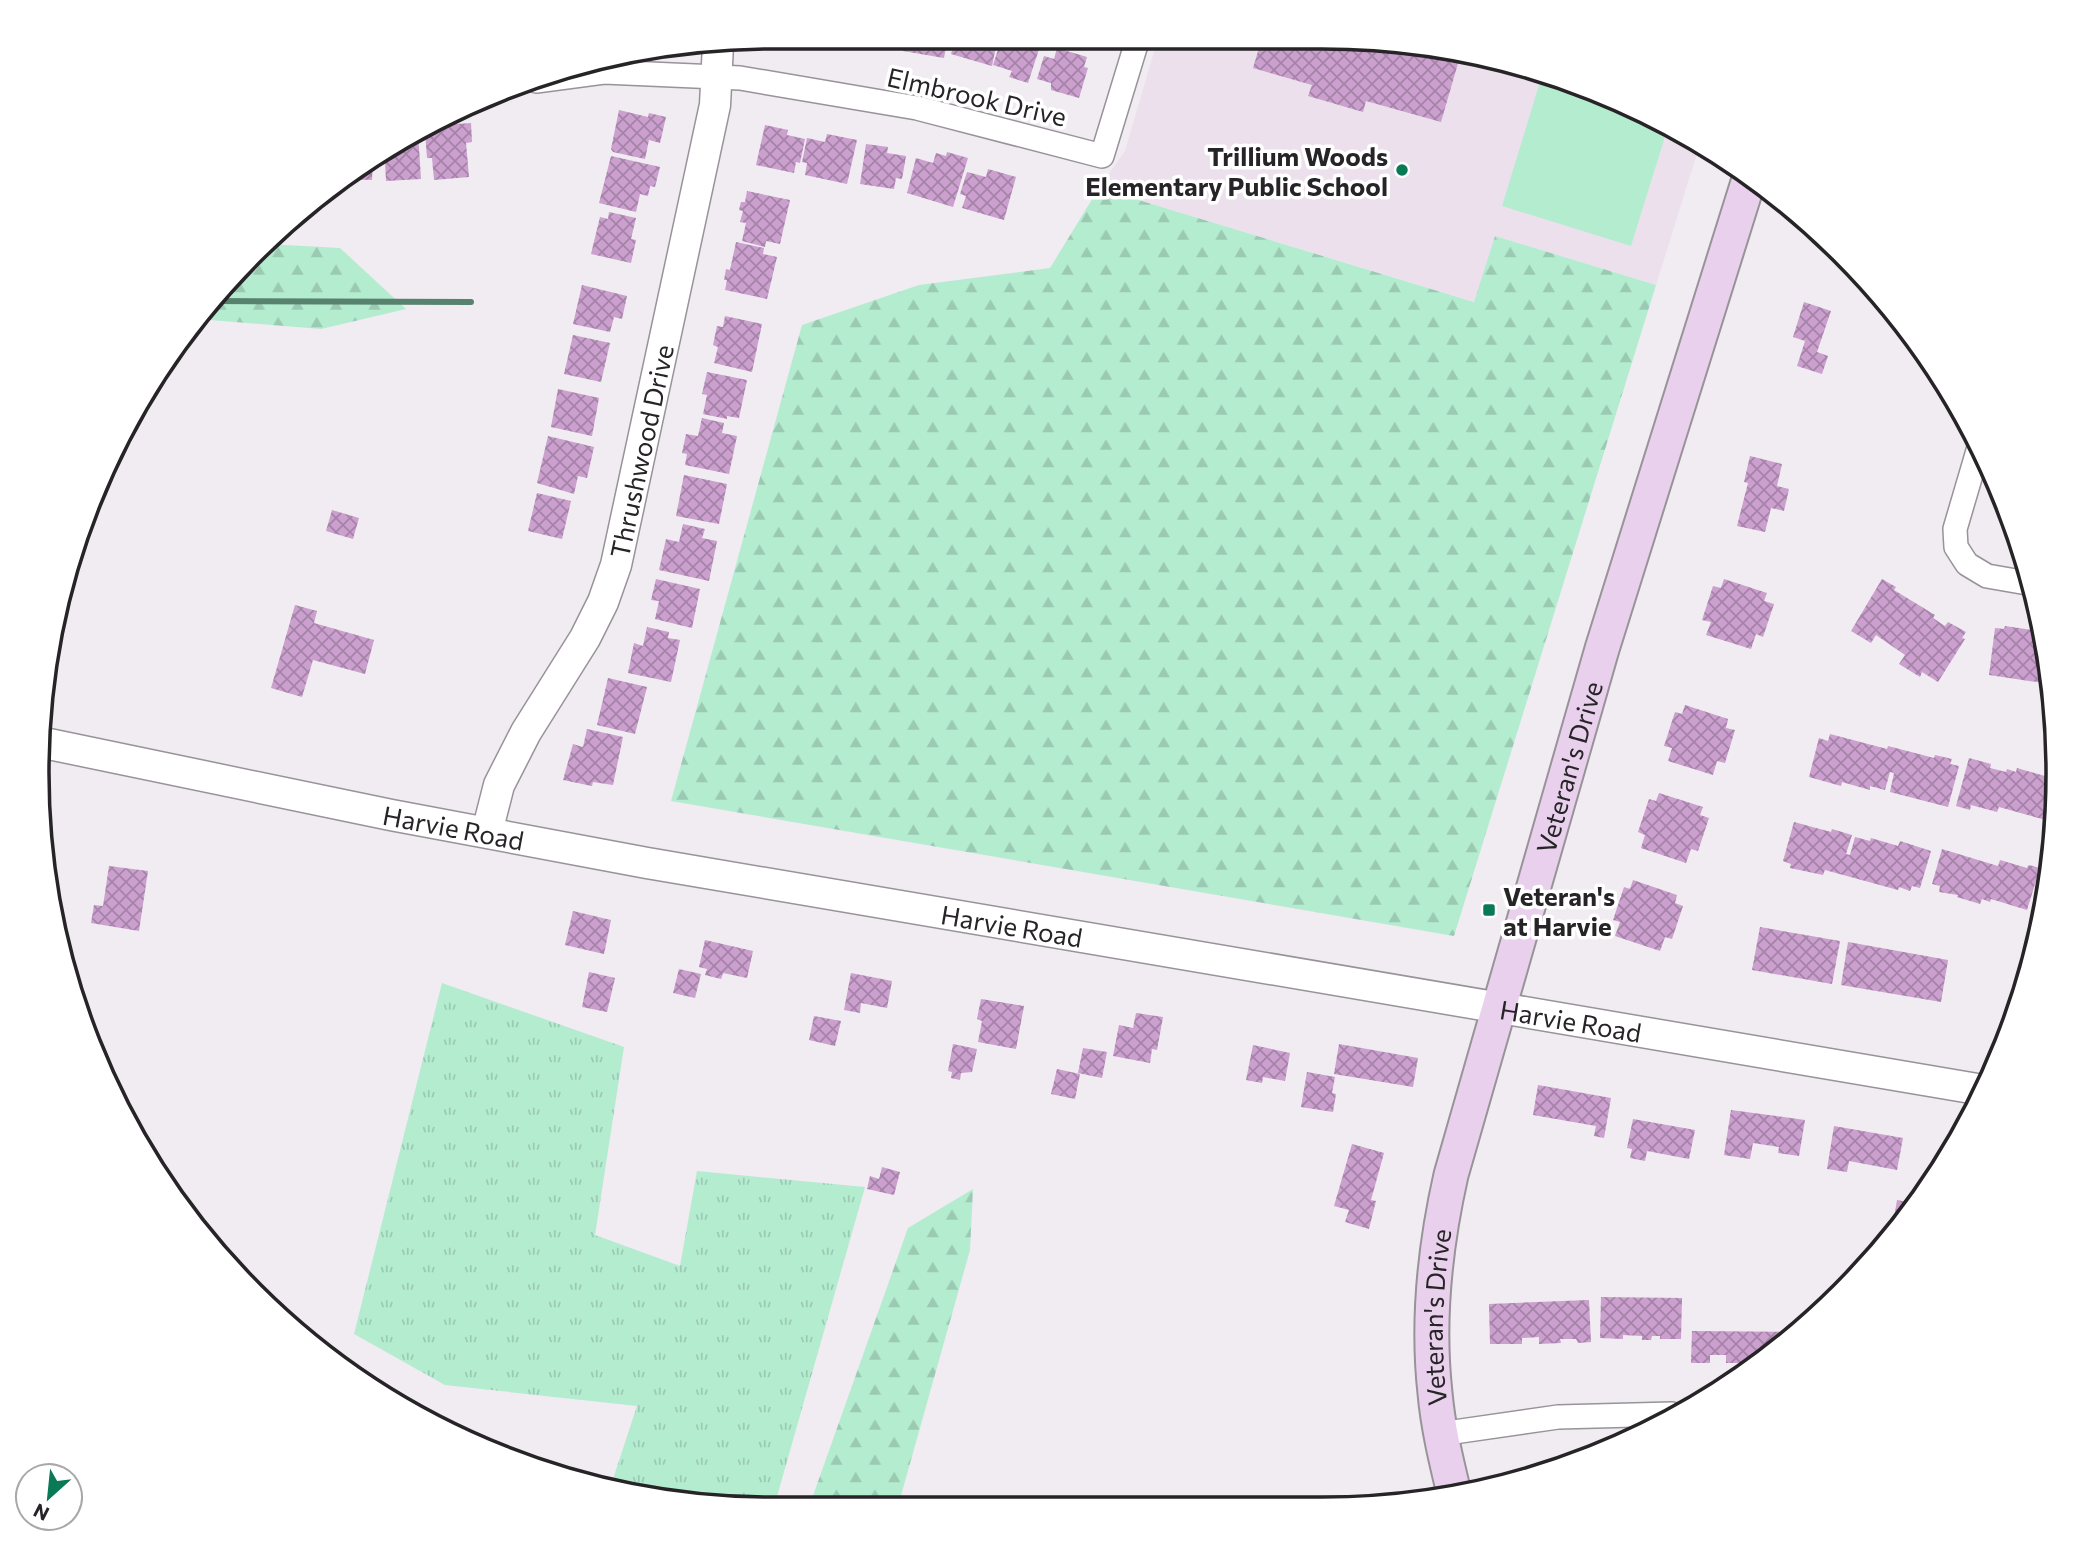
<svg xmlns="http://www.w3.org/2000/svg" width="2095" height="1546" font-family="Commissioner,sans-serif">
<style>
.built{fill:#ece0ed}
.grass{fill:url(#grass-tufts)}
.forest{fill:url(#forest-firs)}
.pitch{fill:#b4ecd0}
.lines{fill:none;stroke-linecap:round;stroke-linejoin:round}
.stream{stroke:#57826e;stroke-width:6}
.building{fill:url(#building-cross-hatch)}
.minor-casing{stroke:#989299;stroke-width:26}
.tertiary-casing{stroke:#989299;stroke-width:33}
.secondary-casing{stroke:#989299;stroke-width:37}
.minor{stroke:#fff;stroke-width:23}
.tertiary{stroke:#fff;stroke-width:30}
.secondary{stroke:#e9d0ec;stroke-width:33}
.poi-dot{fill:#097a55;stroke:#fff;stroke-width:2.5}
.labels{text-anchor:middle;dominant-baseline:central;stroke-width:7;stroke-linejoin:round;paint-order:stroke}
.street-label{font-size:26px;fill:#272427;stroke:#fff}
.poi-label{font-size:26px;font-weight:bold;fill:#272427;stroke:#fff;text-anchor:end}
.rim{fill:none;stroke:#272427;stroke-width:3.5}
</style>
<defs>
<pattern id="grass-tufts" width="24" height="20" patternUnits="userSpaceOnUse" patternTransform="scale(1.75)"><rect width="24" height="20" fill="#b4ecd0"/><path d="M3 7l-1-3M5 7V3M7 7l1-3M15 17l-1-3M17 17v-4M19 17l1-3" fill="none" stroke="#9bcab3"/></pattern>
<pattern id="forest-firs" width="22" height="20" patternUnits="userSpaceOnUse" patternTransform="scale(1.75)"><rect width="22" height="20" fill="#b4ecd0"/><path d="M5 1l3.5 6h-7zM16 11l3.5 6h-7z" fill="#9bcab3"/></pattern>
<pattern id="building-cross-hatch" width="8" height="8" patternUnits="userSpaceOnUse" patternTransform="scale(1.75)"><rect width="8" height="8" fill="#cba0ce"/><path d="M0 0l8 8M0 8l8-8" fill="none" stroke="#a582a7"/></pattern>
</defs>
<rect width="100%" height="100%" fill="#f1ebf2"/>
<path class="built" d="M1158 38H1370L1512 62 1604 93 1700 144 1656 285 1495 236 1475 302 1099 188 1125 151Z"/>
<path class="grass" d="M442 983 624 1047 595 1235 680 1266 697 1171 865 1187 774 1507 724 1508 611 1485 637 1406 445 1385 354 1334Z"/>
<g class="forest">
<path d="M1099 188 1474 302 1495 236 1656 285 1454 936 671 801 802 325 919 285 1050 268Z"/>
<path d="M266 244 340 248 406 309 321 329 198 319 220 287Z"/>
<path d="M973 1189 970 1250 898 1506 809 1507 908 1228Z"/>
</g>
<path class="pitch" d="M1543 72 1604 93 1668 127 1631 246 1502 206Z"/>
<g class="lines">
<path class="stream" d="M211 301 471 302"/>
</g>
<g class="building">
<path d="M864 37H900L898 44 887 42 886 50 863 46Z"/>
<path d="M906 37H948L944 58 903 51Z"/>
<path d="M956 37H998L992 66 951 54Z"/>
<path d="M1002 37H1033L1042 40 1028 83 1009 77 1012 71 993 65Z"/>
<path d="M1262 38H1370L1461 53 1441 122 1366 101 1363 112 1308 96 1312 85 1253 68Z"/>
<path d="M1057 48 1087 57 1084 67 1088 68 1079 98 1051 90V83L1037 79 1044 56 1054 59Z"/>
<path d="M619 110 648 117 649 113 666 117 660 143 649 140 645 159 613 152 611 149Z"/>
<path d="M471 123 472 142 466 143 469 177 434 180 432 158H427L425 132 444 130V125Z"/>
<path d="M765 125 788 130 787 135 805 139 800 163 796 162 794 173 756 165Z"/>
<path d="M418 132 421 179 386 181 385 162H380V152L405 136Z"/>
<path d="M827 134 857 140 847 184 805 175 807 163 802 162 807 138 825 142Z"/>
<path d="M866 144 888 147 887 153 906 156 902 179 896 178 894 189 860 184Z"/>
<path d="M947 152 968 158 953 207 907 193 916 158 933 163 936 153 946 156Z"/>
<path d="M611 156 660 167 655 187 650 186 648 196 640 194 636 212 599 203Z"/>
<path d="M373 157 372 180 339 179Z"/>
<path d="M988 169 1016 177 1004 220 962 208 966 196 960 194 967 172 986 177Z"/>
<path d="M747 191 790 200 780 244 766 241 765 247 742 241 746 223 740 222 743 211 739 210 741 202H745Z"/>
<path d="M609 212 636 218 631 239 636 240 631 263 591 254 600 217 608 219Z"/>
<path d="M736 242 764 248 763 254 777 257 767 299 725 290 727 280H724L726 269 730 270Z"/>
<path d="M582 285 627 296 622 319 614 317 610 332 573 324Z"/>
<path d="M1804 302 1831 311 1817 352 1828 356 1822 374 1797 366 1805 341 1793 337Z"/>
<path d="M725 316 762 324 752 372 714 363 718 347 713 345 717 326 723 327Z"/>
<path d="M573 335 610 343 601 382 564 374Z"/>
<path d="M707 372 747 380 739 418 727 416V419L703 414 707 395 702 394Z"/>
<path d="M558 389 599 398 592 436 551 427Z"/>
<path d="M702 418 724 423 722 433 737 436 729 474 685 465 687 454 682 453 686 434 698 436Z"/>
<path d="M548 436 594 447 587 478 578 476 574 494 537 483Z"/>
<path d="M1750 456 1782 464 1777 486 1789 489 1784 511 1771 508 1765 532 1737 526 1748 483 1744 482Z"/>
<path d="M684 475 727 484 719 524 676 516Z"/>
<path d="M537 493 571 501 562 539 528 531Z"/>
<path d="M332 510 359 518 353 539 326 531Z"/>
<path d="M683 524 705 529 702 538 717 541 709 581 659 570 666 539 679 542Z"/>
<path d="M656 579 700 589 692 628 655 619 659 601 651 600Z"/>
<path d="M1724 579 1767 593 1764 601 1774 604 1763 637 1756 634 1751 649 1706 635 1711 622 1702 620 1713 586 1721 588Z"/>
<path d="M1882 579 1896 587 1894 590 1935 615 1933 618 1945 626 1948 622 1966 632 1962 638 1965 639 1938 682 1922 672 1920 677 1899 664 1905 655 1876 635 1871 643 1851 631Z"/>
<path d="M295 605 317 611 314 623 374 640 365 674 313 660 302 697 271 688Z"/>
<path d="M2005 626 2032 630 2031 633 2042 635 2050 684 1989 675 1995 628 2004 629Z"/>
<path d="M647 627 669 632 668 638 680 640 671 682 628 673 634 643 643 646Z"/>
<path d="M608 678 647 687 635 734 597 725Z"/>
<path d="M1685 705 1728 719 1726 728 1735 730 1725 763 1717 761 1713 775 1668 761 1672 748 1664 746 1675 712 1682 714Z"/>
<path d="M587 729 623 737 613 785 593 782 592 786 563 780 573 744 583 747Z"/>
<path d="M1830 734 1887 749 1888 746 1934 758 1935 755 1952 759 1950 764 1959 766 1948 807 1890 792 1894 773 1890 772 1885 790 1870 786V790L1842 782 1841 786 1809 777 1819 738 1828 741Z"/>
<path d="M1969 758 1991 764 1990 768 2006 772 2007 769 2016 772 2017 768 2055 779 2053 822 1999 807 1997 812 1971 805 1970 810 1956 806Z"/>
<path d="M1659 793 1703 807 1700 815 1709 818 1698 851 1691 849 1686 863 1641 848 1645 835 1638 832 1649 799 1656 801Z"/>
<path d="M1794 822 1831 832 1832 829 1852 835 1846 854 1850 855 1855 837 1870 841 1871 838 1898 846 1900 841 1931 851 1920 888 1912 886 1910 891 1899 887 1898 890 1825 870 1823 875 1790 868 1791 864 1783 861Z"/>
<path d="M1942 849 1998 866 2000 860 2027 868 2029 865 2040 868 2027 910 1991 899 1990 902 1982 899 1980 904 1957 897 1958 895 1939 892 1940 886 1932 884Z"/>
<path d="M109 866 148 871 139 931 91 923 94 905 103 906Z"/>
<path d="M1633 880 1677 895 1675 903 1683 906 1672 939 1665 937 1660 951 1615 936 1620 922 1613 920 1624 887 1630 889Z"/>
<path d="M573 911 611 920 604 954 565 945Z"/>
<path d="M1760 927 1840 941 1832 984 1752 970Z"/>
<path d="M705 940 753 951 747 978 723 973 721 979 705 975 707 969 699 967Z"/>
<path d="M1848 942 1948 960 1941 1002 1841 985Z"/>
<path d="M679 969 701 974 695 998 673 993Z"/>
<path d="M589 972 615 978 607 1012 582 1007Z"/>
<path d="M851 973 892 981 887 1008 861 1003 860 1013 844 1010Z"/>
<path d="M2018 974 2027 975 2016 1017 2011 1016Z"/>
<path d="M981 999 1024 1006 1016 1049 978 1042 982 1021 977 1019Z"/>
<path d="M1136 1013 1163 1017 1157 1050 1152 1049 1150 1063 1113 1056 1119 1025 1133 1028Z"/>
<path d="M814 1016 841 1021 835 1046 809 1040Z"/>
<path d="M953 1044 977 1049 972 1072 961 1073 960 1080 951 1078 952 1072 948 1071Z"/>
<path d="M1339 1044 1418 1058 1413 1087 1334 1074Z"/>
<path d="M1253 1045 1290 1053 1285 1081 1263 1077 1262 1083 1246 1080Z"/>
<path d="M1083 1048 1107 1052 1102 1078 1078 1073Z"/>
<path d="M1057 1069 1080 1074 1075 1099 1051 1094Z"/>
<path d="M1307 1072 1335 1077 1332 1093 1336 1094 1333 1112 1301 1107Z"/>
<path d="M1538 1085 1611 1098 1604 1138 1594 1136 1596 1126 1533 1115Z"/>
<path d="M1731 1110 1805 1120 1799 1156 1778 1153 1779 1147 1753 1143 1750 1159 1724 1155Z"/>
<path d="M1633 1119 1695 1130 1689 1159 1647 1151 1645 1161 1630 1158 1632 1149 1627 1148Z"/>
<path d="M1834 1126 1903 1138 1897 1170 1849 1161 1847 1172 1827 1169Z"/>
<path d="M1352 1144 1384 1153 1371 1200 1376 1201 1369 1229 1345 1222 1349 1210 1334 1206Z"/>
<path d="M882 1167 900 1172 894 1195 867 1189 870 1176 879 1179Z"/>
<path d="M1907 1199 1917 1201 1891 1237 1897 1200 1907 1202Z"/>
<path d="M1601 1297 1682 1298 1681 1339H1660V1336H1652L1651 1340H1642V1336L1623 1335V1339L1600 1338Z"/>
<path d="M1589 1300 1591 1342 1578 1343 1576 1339H1560L1561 1343 1539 1344V1337L1522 1338V1344H1490L1489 1304Z"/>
<path d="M1692 1331 1797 1332 1772 1355H1762V1362L1760 1363H1726V1355H1710V1363H1691Z"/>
</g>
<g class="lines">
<g class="minor-casing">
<g id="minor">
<path d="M536 81 604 72 740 78 917 108 1102 156 1138 38"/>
<path d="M1980 444 1955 529 1956 547 1967 564 1987 576 2033 584"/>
<path d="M1440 1434 1558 1417 1672 1414"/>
</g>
</g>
<g class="tertiary-casing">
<g id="tertiary">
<path id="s1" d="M44 743 391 815 647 863 1983 1090"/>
<path id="s2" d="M487 832 499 785 526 732 585 638 603 602 616 565 715 105 718 44"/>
</g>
</g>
<g class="secondary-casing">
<g id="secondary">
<path id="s3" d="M1454 1493C1446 1460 1438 1427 1435 1393 1427 1321 1435 1246 1451 1175L1602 649 1750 176"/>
</g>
</g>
<use href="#minor" class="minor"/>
<use href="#tertiary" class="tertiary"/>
<use href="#secondary" class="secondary"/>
</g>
<g class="poi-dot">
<circle cx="1402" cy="170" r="7"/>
<rect x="1482" y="903" width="14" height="14" rx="3.5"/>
</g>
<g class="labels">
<g class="street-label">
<text transform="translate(977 96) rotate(13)">Elmbrook Drive</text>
<text stroke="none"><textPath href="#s2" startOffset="415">Thrushwood Drive</textPath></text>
<text stroke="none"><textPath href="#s3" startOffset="746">Veteran's Drive</textPath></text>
<text stroke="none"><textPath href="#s1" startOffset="418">Harvie Road</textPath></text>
<text stroke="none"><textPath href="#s1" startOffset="985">Harvie Road</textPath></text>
<text stroke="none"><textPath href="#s1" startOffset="1552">Harvie Road</textPath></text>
<text stroke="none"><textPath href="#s3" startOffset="178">Veteran's Drive</textPath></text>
</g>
<g class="poi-label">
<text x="1388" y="155">Trillium Woods<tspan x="1388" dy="30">Elementary Public School</tspan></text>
<text x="1503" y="895" text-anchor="start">Veteran's<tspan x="1503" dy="30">at Harvie</tspan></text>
</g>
</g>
<path d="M0 0H2095V1546H0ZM773 49H1322A724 724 0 0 1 2046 773V773A724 724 0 0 1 1322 1497H773A724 724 0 0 1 49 773V773A724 724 0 0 1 773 49Z" fill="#fff" fill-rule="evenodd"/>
<path class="rim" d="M773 49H1322A724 724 0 0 1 2046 773V773A724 724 0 0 1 1322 1497H773A724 724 0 0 1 49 773V773A724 724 0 0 1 773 49Z"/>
<g transform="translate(49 1497) rotate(207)"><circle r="33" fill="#ffffff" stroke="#a9a7a9" stroke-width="2"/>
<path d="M0-5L12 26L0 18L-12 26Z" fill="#097a55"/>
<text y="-10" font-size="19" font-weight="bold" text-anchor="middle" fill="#272427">N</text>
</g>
</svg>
